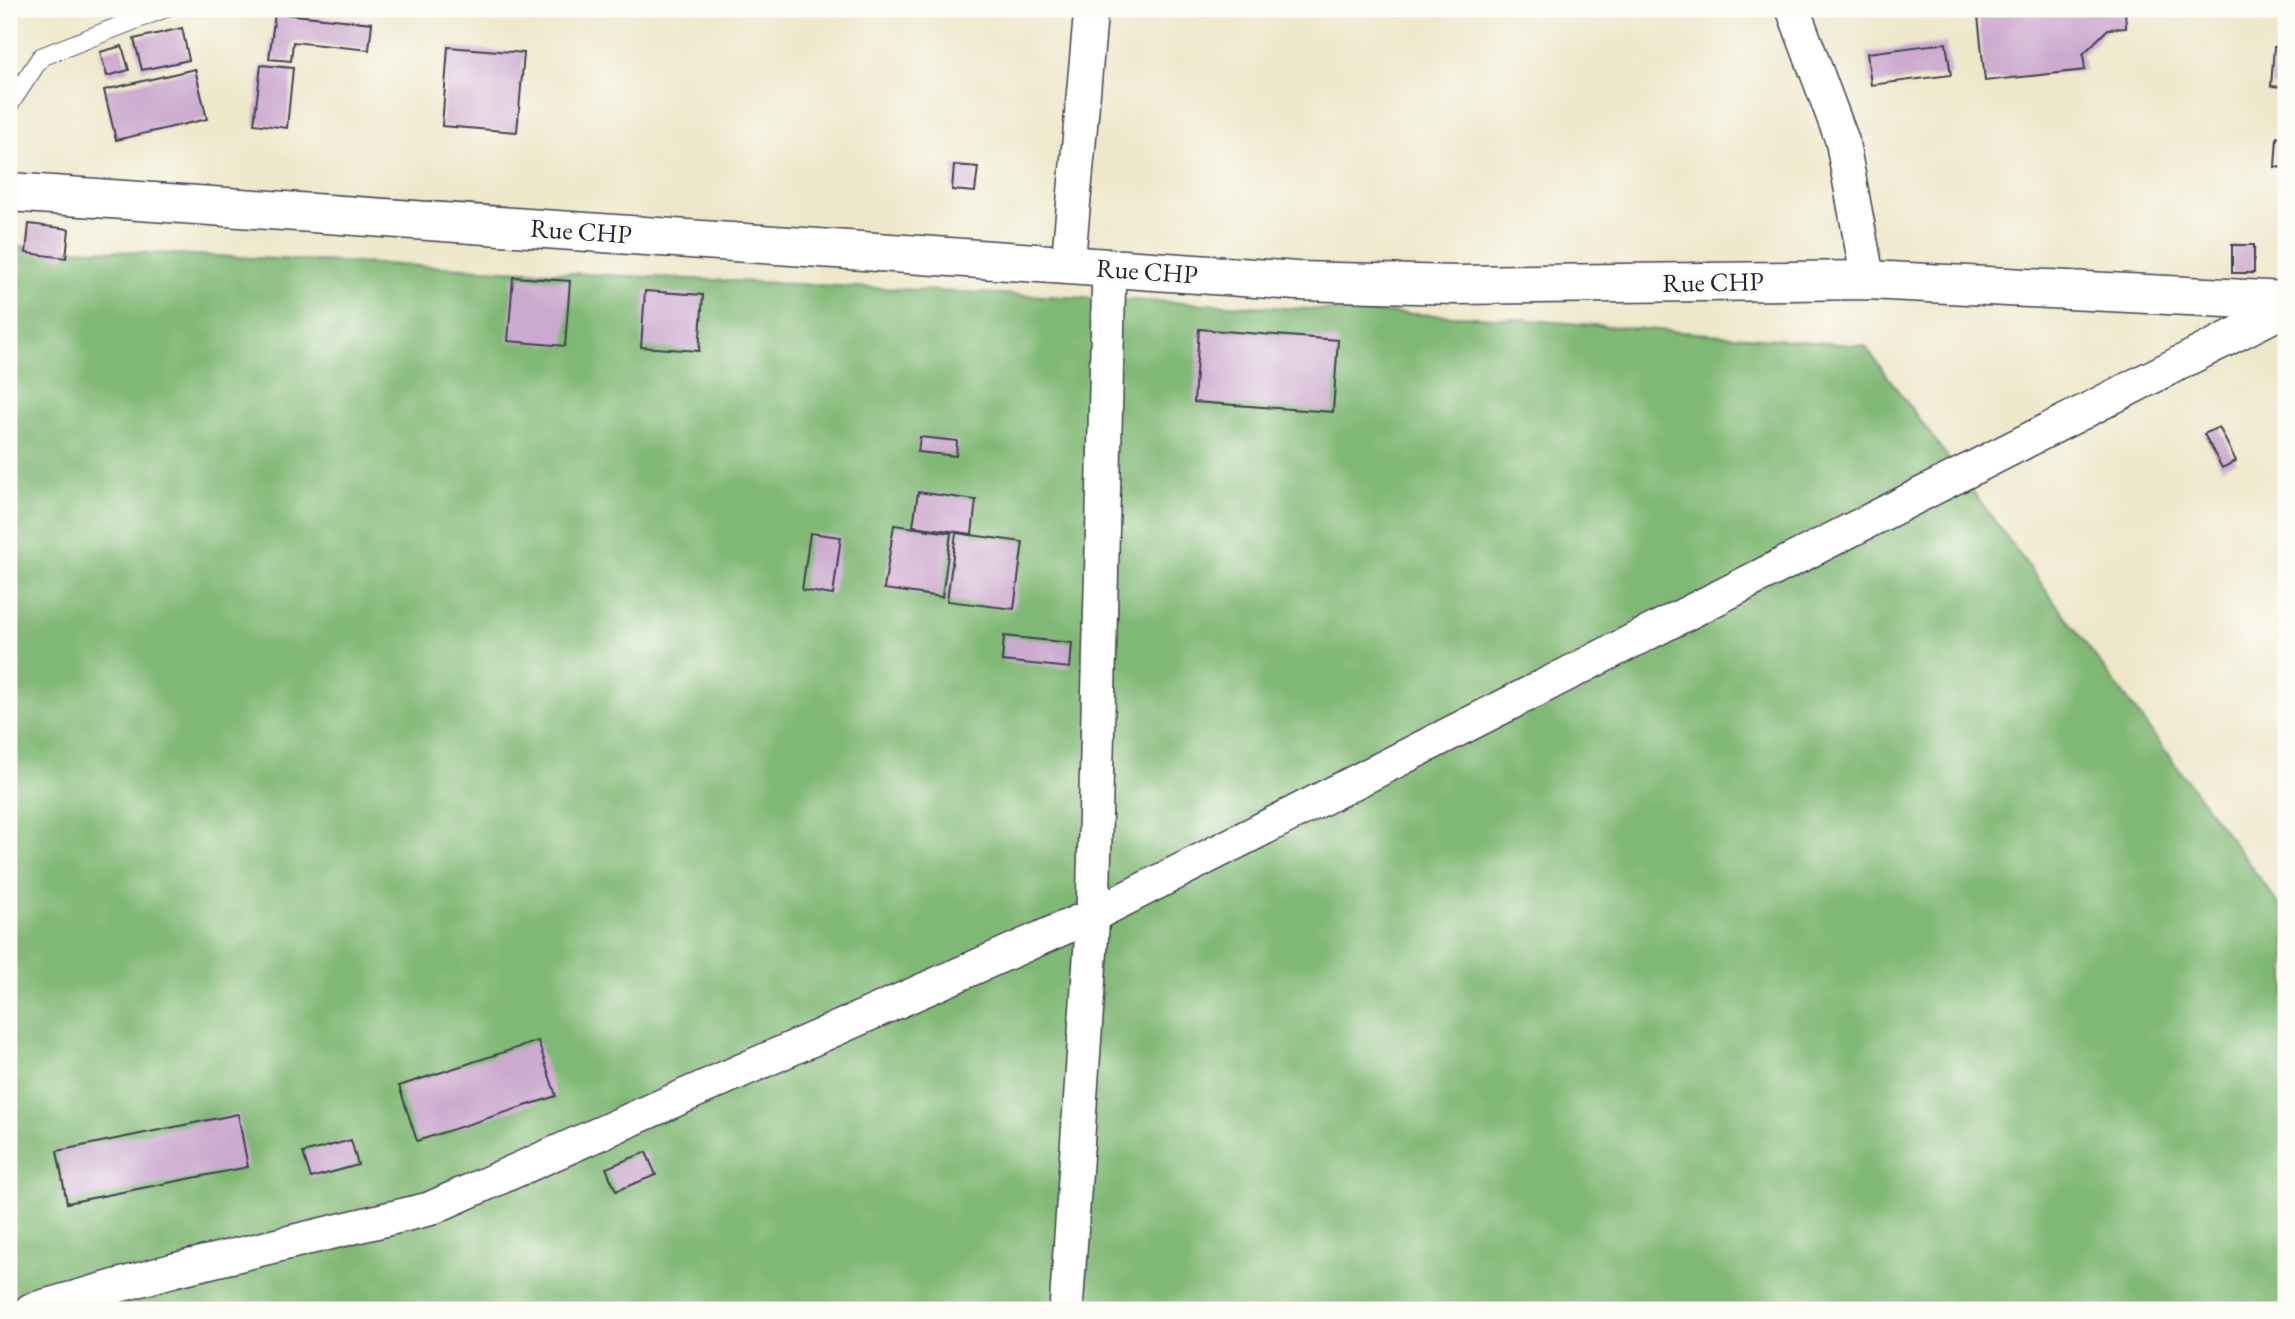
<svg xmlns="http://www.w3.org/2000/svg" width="2295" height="1319" font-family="'EB Garamond',serif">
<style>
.forest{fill:#80b874;stroke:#516d58;stroke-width:2}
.building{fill:#ccaacf}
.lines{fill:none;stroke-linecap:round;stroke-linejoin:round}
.lane-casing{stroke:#414050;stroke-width:20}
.street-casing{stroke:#414050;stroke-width:36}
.secondary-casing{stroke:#414050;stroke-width:41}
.lane{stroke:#fff;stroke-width:18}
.street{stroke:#fff;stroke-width:33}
.secondary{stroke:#fff;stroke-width:38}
.labels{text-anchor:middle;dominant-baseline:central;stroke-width:7;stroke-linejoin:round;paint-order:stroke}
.street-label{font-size:26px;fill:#22223b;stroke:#fdfcf7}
</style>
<rect width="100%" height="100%" fill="#fdfcf7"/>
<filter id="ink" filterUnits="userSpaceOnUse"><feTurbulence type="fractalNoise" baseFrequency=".0143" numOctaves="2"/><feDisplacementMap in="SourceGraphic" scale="14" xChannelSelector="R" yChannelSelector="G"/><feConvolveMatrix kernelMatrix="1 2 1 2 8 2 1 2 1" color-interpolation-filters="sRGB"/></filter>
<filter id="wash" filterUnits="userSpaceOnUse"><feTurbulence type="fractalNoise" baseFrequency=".00686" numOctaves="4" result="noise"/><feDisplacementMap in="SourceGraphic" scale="28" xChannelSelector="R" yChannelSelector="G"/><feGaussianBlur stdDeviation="1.57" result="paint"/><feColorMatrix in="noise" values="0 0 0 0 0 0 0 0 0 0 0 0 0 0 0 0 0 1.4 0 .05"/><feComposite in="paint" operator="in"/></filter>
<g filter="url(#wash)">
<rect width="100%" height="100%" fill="#eee7ca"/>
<path class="forest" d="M9 246 1516 319 1865 346 2286 914V1310H9Z"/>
<g id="blocks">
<g class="building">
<path d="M2023 9H2125L2126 28 2108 29 2083 54 2085 70 1985 81 1978 16 2021 11Z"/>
<path d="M275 13 372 23 369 50 293 42 291 61 269 59Z"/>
<path d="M182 28 189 60 142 70 134 39Z"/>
<path d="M1946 43 1951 75 1871 85 1867 53Z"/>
<path d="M122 46 129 70 107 76 100 52Z"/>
<path d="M448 47 524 53 517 132 442 126Z"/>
<path d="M2274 47H2286V87L2271 86Z"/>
<path d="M261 65 293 68 287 128 254 124Z"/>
<path d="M195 69 207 119 116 140 104 90Z"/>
<path d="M2277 137 2286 138V168L2275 167Z"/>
<path d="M954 165 978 167 975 192 952 190Z"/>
<path d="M29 224 69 229 66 258 26 253Z"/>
<rect x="2232" y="245" width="22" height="28"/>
<path d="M513 277 570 281 565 346 508 341Z"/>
<path d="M645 291 703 295 699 351 641 347Z"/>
<path d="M1199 329 1338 340 1333 412 1194 402Z"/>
<path d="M2219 427 2236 461 2222 468 2204 434Z"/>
<path d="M920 437 957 441 956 456 918 452Z"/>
<path d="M918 492 976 500 972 534 913 526Z"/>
<path d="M894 525 951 533 942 597 884 589Z"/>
<path d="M810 533 841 537 833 595 802 590Z"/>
<path d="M956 533 1023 542 1014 609 947 601Z"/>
<path d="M1004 636 1072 643 1070 668 1002 661Z"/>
<path d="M538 1041 556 1096 417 1141 399 1086Z"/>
<path d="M238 1114 248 1167 67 1203 57 1151Z"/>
<path d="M351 1140 358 1165 311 1178 303 1153Z"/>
<path d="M646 1152 656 1175 616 1191 606 1168Z"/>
</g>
</g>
</g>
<g filter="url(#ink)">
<use href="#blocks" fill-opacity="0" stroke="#414050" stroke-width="2"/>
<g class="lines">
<g class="lane-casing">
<path id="lane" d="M9 105 41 57 163 9"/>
</g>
<g class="street-casing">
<g id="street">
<path d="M1793 9 1842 140 1868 280"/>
<path d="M1068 265 1091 9"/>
<path d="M31 1310 174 1270 429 1209 1093 915 2286 309"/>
<path d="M1066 1310 1093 915 1109 268"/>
</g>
</g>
<g class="secondary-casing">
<path id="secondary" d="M9 192 1297 281 1456 285 1868 280 2286 301"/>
</g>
<use href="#lane" class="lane"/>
<use href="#street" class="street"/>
<use href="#secondary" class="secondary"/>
</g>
</g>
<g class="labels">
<g class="street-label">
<text transform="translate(581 231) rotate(4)">Rue CHP</text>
<text transform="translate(1147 271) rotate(4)">Rue CHP</text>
<text transform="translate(1713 282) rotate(-1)">Rue CHP</text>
</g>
</g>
<rect width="2295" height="1319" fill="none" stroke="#fdfcf7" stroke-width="35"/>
</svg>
